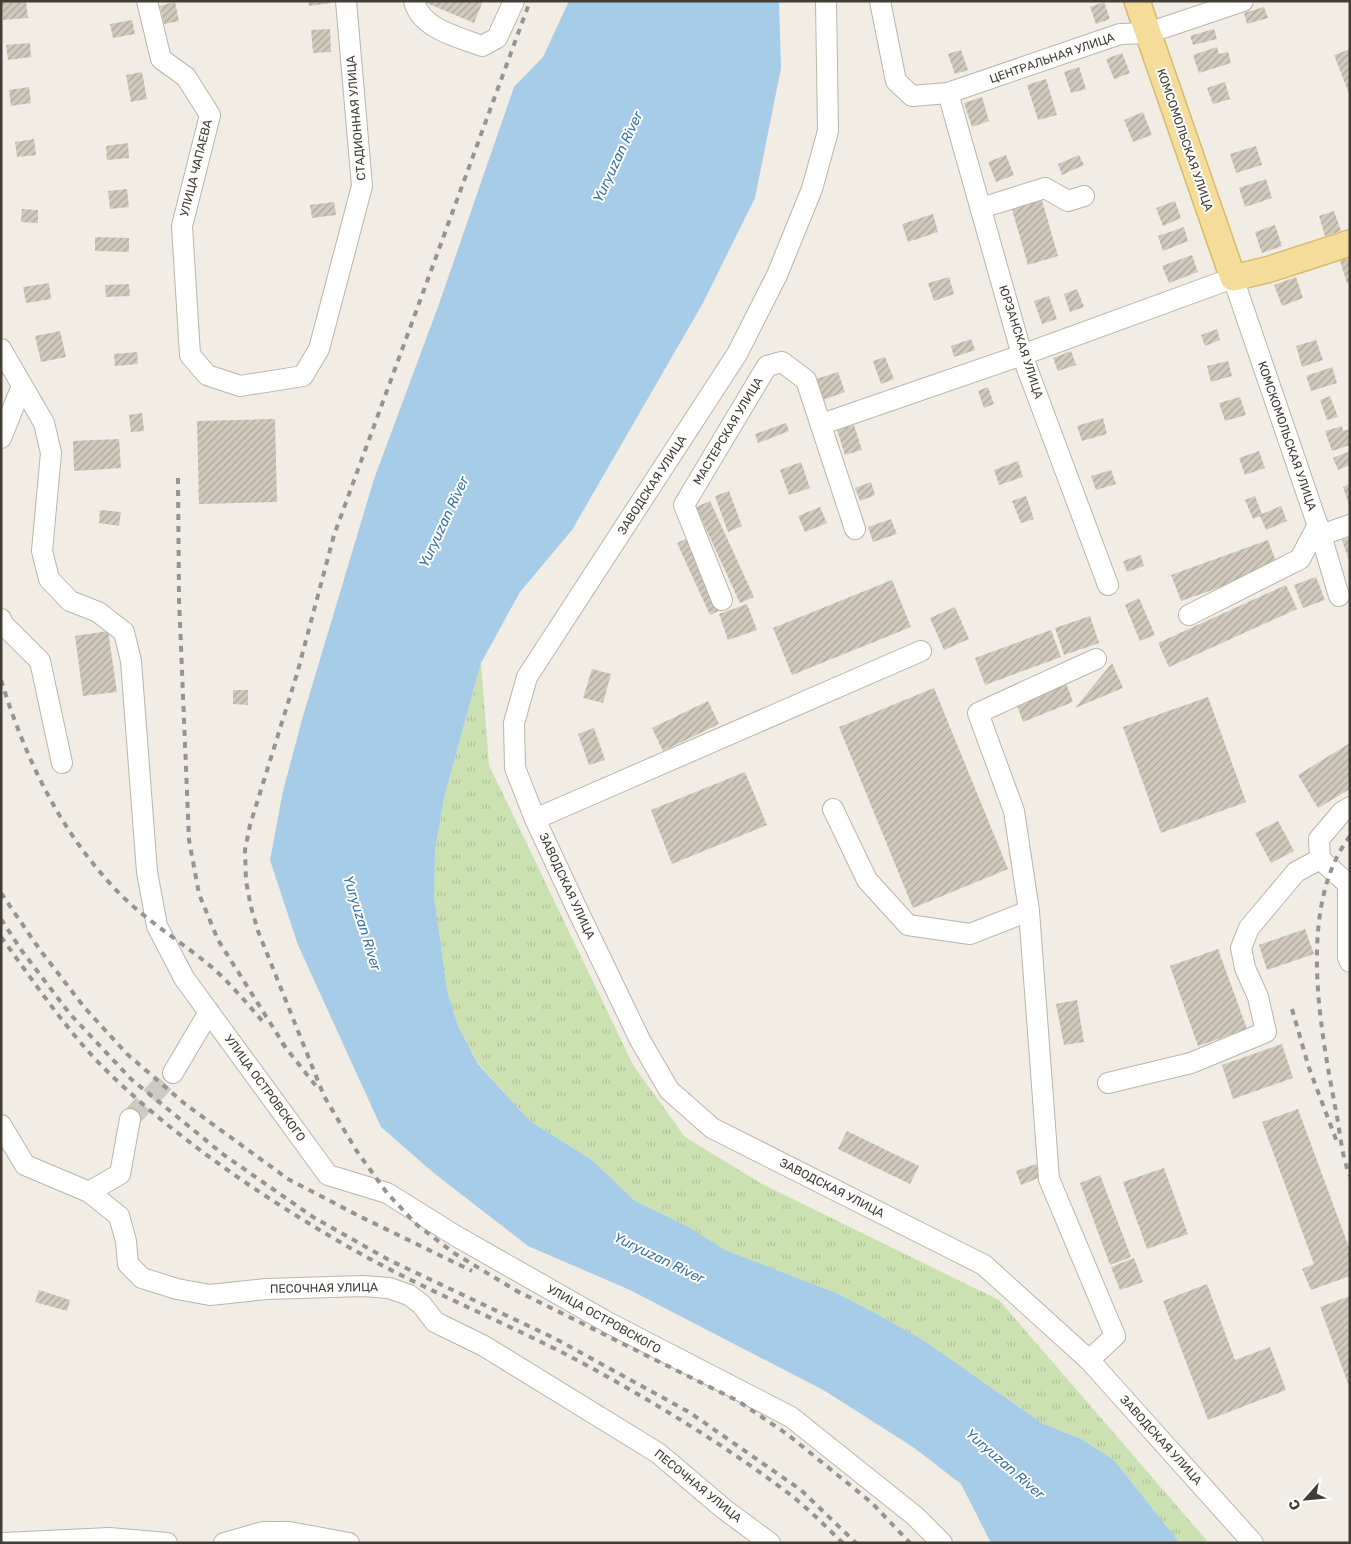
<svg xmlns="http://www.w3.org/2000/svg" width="1351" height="1544" font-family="Rubik,sans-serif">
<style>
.grass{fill:url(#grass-tufts)}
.water{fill:#a6cce8}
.building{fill:url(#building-hatch)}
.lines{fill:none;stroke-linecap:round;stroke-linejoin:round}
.minor-tunnel{stroke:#cecac2;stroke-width:20;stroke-dasharray:20 10;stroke-linecap:butt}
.minor-casing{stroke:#bbb5a9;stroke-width:22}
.major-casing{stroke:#d7ba6c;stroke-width:28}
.minor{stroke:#fff;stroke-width:20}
.major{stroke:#f4dd9a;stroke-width:25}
.rail{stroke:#949494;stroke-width:4;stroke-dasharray:6 6;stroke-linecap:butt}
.labels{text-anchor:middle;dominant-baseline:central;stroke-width:4;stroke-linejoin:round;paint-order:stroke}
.street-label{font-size:12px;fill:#423d35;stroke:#fff}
.water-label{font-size:14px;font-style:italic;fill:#3974a3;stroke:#fff}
</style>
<defs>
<pattern id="grass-tufts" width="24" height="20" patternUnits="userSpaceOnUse" patternTransform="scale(1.25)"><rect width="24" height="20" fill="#cbe1b1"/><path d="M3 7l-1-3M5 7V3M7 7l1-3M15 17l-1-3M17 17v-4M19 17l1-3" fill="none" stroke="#b0c299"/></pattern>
<pattern id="building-hatch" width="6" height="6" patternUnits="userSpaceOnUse" patternTransform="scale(1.25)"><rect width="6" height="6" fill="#d1c9bb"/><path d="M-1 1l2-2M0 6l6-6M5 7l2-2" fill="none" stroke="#aba499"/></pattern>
</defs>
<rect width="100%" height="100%" fill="#f1ede5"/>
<path class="grass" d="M481 663 489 765 633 1065 685 1137 762 1184 999 1300 1209 1543H1180L1114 1460 1081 1439 1042 1423 923 1340 879 1315 836 1293 725 1250 687 1226 635 1201 592 1160 530 1121 478 1063 458 1026 447 990 434 896 435 851 444 798Z"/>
<path class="water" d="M569 1H779L781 68 755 198 703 303 572 530 520 592 481 663 444 798 435 851 434 896 447 990 458 1026 478 1064 530 1121 592 1160 635 1201 687 1226 725 1250 836 1293 879 1315 923 1340 1042 1423 1081 1439 1114 1460 1180 1543H991L961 1484 913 1447 825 1391 630 1290 528 1246 435 1174 381 1127 298 945 270 860 283 791 303 716 374 479 439 304 514 87 543 57Z"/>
<g class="building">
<path d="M2 1H26L28 18 3 20Z"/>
<path d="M308 1H330L331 3 309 6Z"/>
<path d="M422 1H483L474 23Z"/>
<path d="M175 2 179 21 164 24 160 6Z"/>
<path d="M1104 2 1110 19 1096 24 1090 7Z"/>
<path d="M1264 7 1268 18 1247 24 1244 13Z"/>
<path d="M132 20 135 34 113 38 110 24Z"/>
<path d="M330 29 331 52 313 53 311 30Z"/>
<path d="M1214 29 1217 39 1193 45 1190 36Z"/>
<path d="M30 43 31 57 8 60 6 45Z"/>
<path d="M1217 47 1219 54 1228 52 1231 63 1199 73 1193 55Z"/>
<path d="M1350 49V96L1334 55Z"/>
<path d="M961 50 968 70 955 74 948 54Z"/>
<path d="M1122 53 1130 73 1114 79 1106 59Z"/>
<path d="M1079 67 1086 89 1071 93 1064 72Z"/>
<path d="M142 72 147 99 131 102 126 75Z"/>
<path d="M1046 79 1057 115 1038 120 1027 85Z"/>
<path d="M1225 82 1230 99 1213 104 1207 88Z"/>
<path d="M29 87 31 103 11 106 9 90Z"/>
<path d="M982 97 989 121 972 127 964 103Z"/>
<path d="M1143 112 1152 135 1133 142 1124 120Z"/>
<path d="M34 139 36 155 17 157 15 142Z"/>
<path d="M128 143 129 158 107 160 106 146Z"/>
<path d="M1256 146 1262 165 1236 173 1230 154Z"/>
<path d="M1006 155 1014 175 996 182 988 162Z"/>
<path d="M1079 155 1084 165 1062 175 1058 164Z"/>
<path d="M1266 179 1272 198 1245 207 1239 188Z"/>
<path d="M127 189 129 207 110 209 108 191Z"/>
<path d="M1041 197 1058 256 1028 265 1011 206Z"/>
<path d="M1175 201 1181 218 1163 226 1156 208Z"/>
<path d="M334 202 336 215 312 218 310 205Z"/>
<path d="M22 209 38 210V223L21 222Z"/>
<path d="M1334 211 1341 231 1325 236 1319 216Z"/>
<path d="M933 214 938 232 908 242 902 224Z"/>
<path d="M1275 225 1282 246 1262 253 1255 232Z"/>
<path d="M1184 227 1188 241 1163 251 1158 236Z"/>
<path d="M95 237 129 238V252L95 251Z"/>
<path d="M1192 255 1198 272 1169 283 1162 266Z"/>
<path d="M1350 258V282L1347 283 1340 261Z"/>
<path d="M949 277 954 294 934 301 928 283Z"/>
<path d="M1296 277 1303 298 1282 306 1274 285Z"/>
<path d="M49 283 51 299 26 303 23 287Z"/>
<path d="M129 284 130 296 106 297 105 285Z"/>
<path d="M1077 289 1084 307 1070 312 1064 294Z"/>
<path d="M1049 296 1057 319 1042 324 1034 301Z"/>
<path d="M1217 329 1220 340 1205 346 1201 335Z"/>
<path d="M60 331 66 357 41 362 35 336Z"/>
<path d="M971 339 975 350 954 357 951 346Z"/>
<path d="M1316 340 1323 360 1302 367 1296 346Z"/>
<path d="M1071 351 1076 365 1058 371 1053 358Z"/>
<path d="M137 352 138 364 115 366 114 354Z"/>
<path d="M885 357 894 379 881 384 873 361Z"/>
<path d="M1228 361 1232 376 1211 382 1207 366Z"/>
<path d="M1332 367 1337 383 1311 391 1306 376Z"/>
<path d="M838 372 845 392 820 401 813 380Z"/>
<path d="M988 387 994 404 984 408 978 391Z"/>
<path d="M1330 396 1338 417 1327 420 1320 400Z"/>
<path d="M1240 397 1246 415 1225 421 1219 403Z"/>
<path d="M142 413 144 431 131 432 129 415Z"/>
<path d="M1103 418 1107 434 1082 441 1077 426Z"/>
<path d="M275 419 277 502 199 504 197 421Z"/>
<path d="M786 423 789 431 758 443 755 434Z"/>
<path d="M854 425 862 450 845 455 837 430Z"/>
<path d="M1342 426 1343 431 1350 429V445L1332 451 1325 431Z"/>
<path d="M119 439 121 468 74 471 73 441Z"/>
<path d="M1259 451 1265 468 1245 475 1239 458Z"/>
<path d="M1350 451V465L1338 470 1333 458Z"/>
<path d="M1018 461 1023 477 999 485 994 470Z"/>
<path d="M801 462 810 488 789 495 780 470Z"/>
<path d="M1111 470 1116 484 1096 490 1091 476Z"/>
<path d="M871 482 875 495 860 501 855 488Z"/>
<path d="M1350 484V505H1349L1343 487Z"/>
<path d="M729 491 742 526 728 532 715 496Z"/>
<path d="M1026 496 1034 519 1021 523 1012 501Z"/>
<path d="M1255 496 1262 514 1281 506 1287 521 1266 530 1260 516 1253 519 1245 500Z"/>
<path d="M710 501 754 597 740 603 696 507Z"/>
<path d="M820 507 827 523 805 532 798 516Z"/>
<path d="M100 510 121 512 119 526 99 523Z"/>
<path d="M891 519 897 534 873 542 868 527Z"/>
<path d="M690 537 723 609 710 615 677 543Z"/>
<path d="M1350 538V561H1349L1342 540Z"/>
<path d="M1268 540 1278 567 1181 601 1171 575Z"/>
<path d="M1141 555 1144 566 1127 572 1123 561Z"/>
<path d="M1316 577 1325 600 1303 608 1294 585Z"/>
<path d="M892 580 911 627 792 675 773 628Z"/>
<path d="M1286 585 1297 609 1169 667 1158 643Z"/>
<path d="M1139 598 1155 635 1140 641 1125 605Z"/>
<path d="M747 604 757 630 728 640 719 614Z"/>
<path d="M955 607 969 639 944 650 930 618Z"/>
<path d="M1090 616 1099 643 1064 655 1055 628Z"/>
<path d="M1051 630 1061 657 985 685 975 658Z"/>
<path d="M108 631 117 692 83 696 75 636Z"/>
<path d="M1112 663 1123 688 1075 708Z"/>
<path d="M592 669 611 674 603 703 583 698Z"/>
<path d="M1066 683 1073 702 1023 722 1016 702Z"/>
<path d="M934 688 1008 869 913 908 839 727Z"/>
<path d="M233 690H248V705L233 704Z"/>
<path d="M1208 697 1246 802 1161 833 1123 727Z"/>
<path d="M708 701 719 724 663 751 652 728Z"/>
<path d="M594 728 605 760 589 765 578 734Z"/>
<path d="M1350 743V789L1318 808 1298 775Z"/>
<path d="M745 772 767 825 672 864 651 810Z"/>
<path d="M1278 821 1294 851 1271 863 1255 833Z"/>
<path d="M1305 929 1314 954 1267 970 1259 945Z"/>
<path d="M1218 949 1247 1029 1198 1046 1170 966Z"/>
<path d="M1077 1000 1084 1042 1064 1045 1056 1004Z"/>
<path d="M1282 1044 1293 1078 1233 1099 1222 1065Z"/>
<path d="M1298 1109 1350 1250V1276L1311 1290 1302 1269 1314 1264 1262 1122Z"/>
<path d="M847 1131 919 1166 910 1184 838 1149Z"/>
<path d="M1036 1164 1041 1177 1021 1185 1016 1171Z"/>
<path d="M1164 1168 1188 1234 1147 1249 1123 1182Z"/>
<path d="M1100 1175 1131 1257 1110 1265 1080 1183Z"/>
<path d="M1134 1258 1143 1282 1120 1290 1111 1267Z"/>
<path d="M1207 1284 1235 1360 1270 1347 1286 1390 1208 1420 1163 1301Z"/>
<path d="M39 1290 70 1300 67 1311 35 1302Z"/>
<path d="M1350 1296V1389L1320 1307Z"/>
</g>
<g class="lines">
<path class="minor-tunnel" d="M130 1119 173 1073"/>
<g class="minor-casing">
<g id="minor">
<path d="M147 1 161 59 186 77 210 115 182 226 190 355 207 375 240 386 303 376 319 349 362 186 346 1"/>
<path d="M414 1C421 29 458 37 482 46L497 38 514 1"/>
<path d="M826 1 828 131 812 189 777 275 737 354 527 677 514 723 515 768 535 819 576 907 640 1040 669 1090 712 1128 984 1265 1089 1360 1253 1543"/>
<path d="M880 1 896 81 912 96 948 93 1120 34 1148 33 1243 1"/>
<path d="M948 93 1022 355 1108 585"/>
<path d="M981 208 1045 188 1068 201 1084 196"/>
<path d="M1 349 44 423 51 453 42 551 49 579 70 601 98 612 124 632 131 661 147 872 157 926 184 978 328 1175 387 1193 456 1236 609 1323 791 1417 915 1516 942 1543"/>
<path d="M822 424 1022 355 1233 278 1321 535 1339 596"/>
<path d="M1 438 22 386"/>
<path d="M1321 535 1350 525"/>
<path d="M722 600 684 505 767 366 782 362 806 380 855 529"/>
<path d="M1189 615 1300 559 1318 525"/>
<path d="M1 619 2 623 40 661 62 763"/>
<path d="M1350 807 1342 812 1319 839 1320 859 1348 884V957L1350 962"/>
<path d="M833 809 867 880 908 925 970 934 1029 911"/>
<path d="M535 819 921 651"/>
<path d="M173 1073 209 1012"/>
<path d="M1108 1083 1191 1063 1266 1032 1258 997 1245 968 1241 948 1249 928 1296 872 1320 859"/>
<path d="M1 1125 25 1165 89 1192 119 1216 126 1241 128 1264 142 1278 177 1289 210 1295 266 1289 363 1286 389 1288 409 1295 421 1304 435 1322 484 1346 658 1453 724 1509 770 1543"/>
<path d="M89 1192 120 1174 130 1119"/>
<path d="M1089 1360 1115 1336 1049 1179 1029 911 1014 811 978 713 1096 659"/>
<path d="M4 1543 109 1538 167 1543"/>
<path d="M224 1543 263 1532H289L349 1543"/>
</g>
</g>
<g class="major-casing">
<path id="major" d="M1137 1 1233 278 1270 269 1350 243"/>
</g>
<use href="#minor" class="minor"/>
<use href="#major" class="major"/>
<g class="rail">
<path d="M178 478 179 599 189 840 199 894 218 940 286 1048"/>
<path d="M1 680C26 760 61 834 120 894 145 919 175 938 203 960 225 977 245 1001 264 1023"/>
<path d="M1350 836C1297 906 1320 1027 1335 1106 1340 1129 1341 1155 1350 1176"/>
<path d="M1 893 40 950 84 1007 127 1054 185 1104 288 1179 361 1217 472 1271"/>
<path d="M1 919 22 951 70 1014 131 1079 224 1155 313 1217 389 1260 554 1338 689 1412 801 1490 856 1543"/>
<path d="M1 937C32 979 62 1024 98 1062 169 1135 272 1204 361 1254 435 1295 514 1326 588 1366 657 1404 726 1446 788 1493 808 1508 825 1526 843 1543"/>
<path d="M1292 1009 1309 1068 1337 1142"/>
<path d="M282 1043 316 1086"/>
<path d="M515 1290 738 1401 787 1434 872 1503 910 1543"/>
<path d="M520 1293 454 1253 417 1225 387 1193 356 1150 324 1096 258 931 251 907 246 881 245 850 250 825 297 674 334 535 530 1"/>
</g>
</g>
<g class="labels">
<g class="street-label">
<text transform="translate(1052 58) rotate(-19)">ЦЕНТРАЛЬНАЯ УЛИЦА</text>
<text transform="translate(356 118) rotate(-95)">СТАДИОННАЯ УЛИЦА</text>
<text transform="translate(1185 140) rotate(71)">КОМСОМОЛЬСКАЯ УЛИЦА</text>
<text transform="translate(196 168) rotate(-76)">УЛИЦА ЧАПАЕВА</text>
<text transform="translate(1021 342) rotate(72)">ЮРЗАНСКАЯ УЛИЦА</text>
<text transform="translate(728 431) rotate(-59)">МАСТЕРСКАЯ УЛИЦА</text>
<text transform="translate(1287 436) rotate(71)">КОМСКОМОЛЬСКАЯ УЛИЦА</text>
<text transform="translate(652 485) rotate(-57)">ЗАВОДСКАЯ УЛИЦА</text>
<text transform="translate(567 886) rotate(65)">ЗАВОДСКАЯ УЛИЦА</text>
<text transform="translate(265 1088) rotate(54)">УЛИЦА ОСТРОВСКОГО</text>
<text transform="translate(832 1188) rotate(27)">ЗАВОДСКАЯ УЛИЦА</text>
<text transform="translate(324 1288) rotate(-1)">ПЕСОЧНАЯ УЛИЦА</text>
<text transform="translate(604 1319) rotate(29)">УЛИЦА ОСТРОВСКОГО</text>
<text transform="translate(1161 1440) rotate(48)">ЗАВОДСКАЯ УЛИЦА</text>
<text transform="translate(698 1486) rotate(39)">ПЕСОЧНАЯ УЛИЦА</text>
</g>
<g class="water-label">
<text transform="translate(618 157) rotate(-65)">Yuryuzan River</text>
<text transform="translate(444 522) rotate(-65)">Yuryuzan River</text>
<text transform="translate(362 923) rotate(73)">Yuryuzan River</text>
<text transform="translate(659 1258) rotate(26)">Yuryuzan River</text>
<text transform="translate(1005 1464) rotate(41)">Yuryuzan River</text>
</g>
</g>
<rect width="1351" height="1544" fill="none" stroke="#423d35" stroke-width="5"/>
<g transform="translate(1306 1499) rotate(243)" stroke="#ffffff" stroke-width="4" paint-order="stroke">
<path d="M0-4L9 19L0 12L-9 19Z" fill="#423d35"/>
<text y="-8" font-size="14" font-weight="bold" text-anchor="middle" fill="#423d35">С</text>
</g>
</svg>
